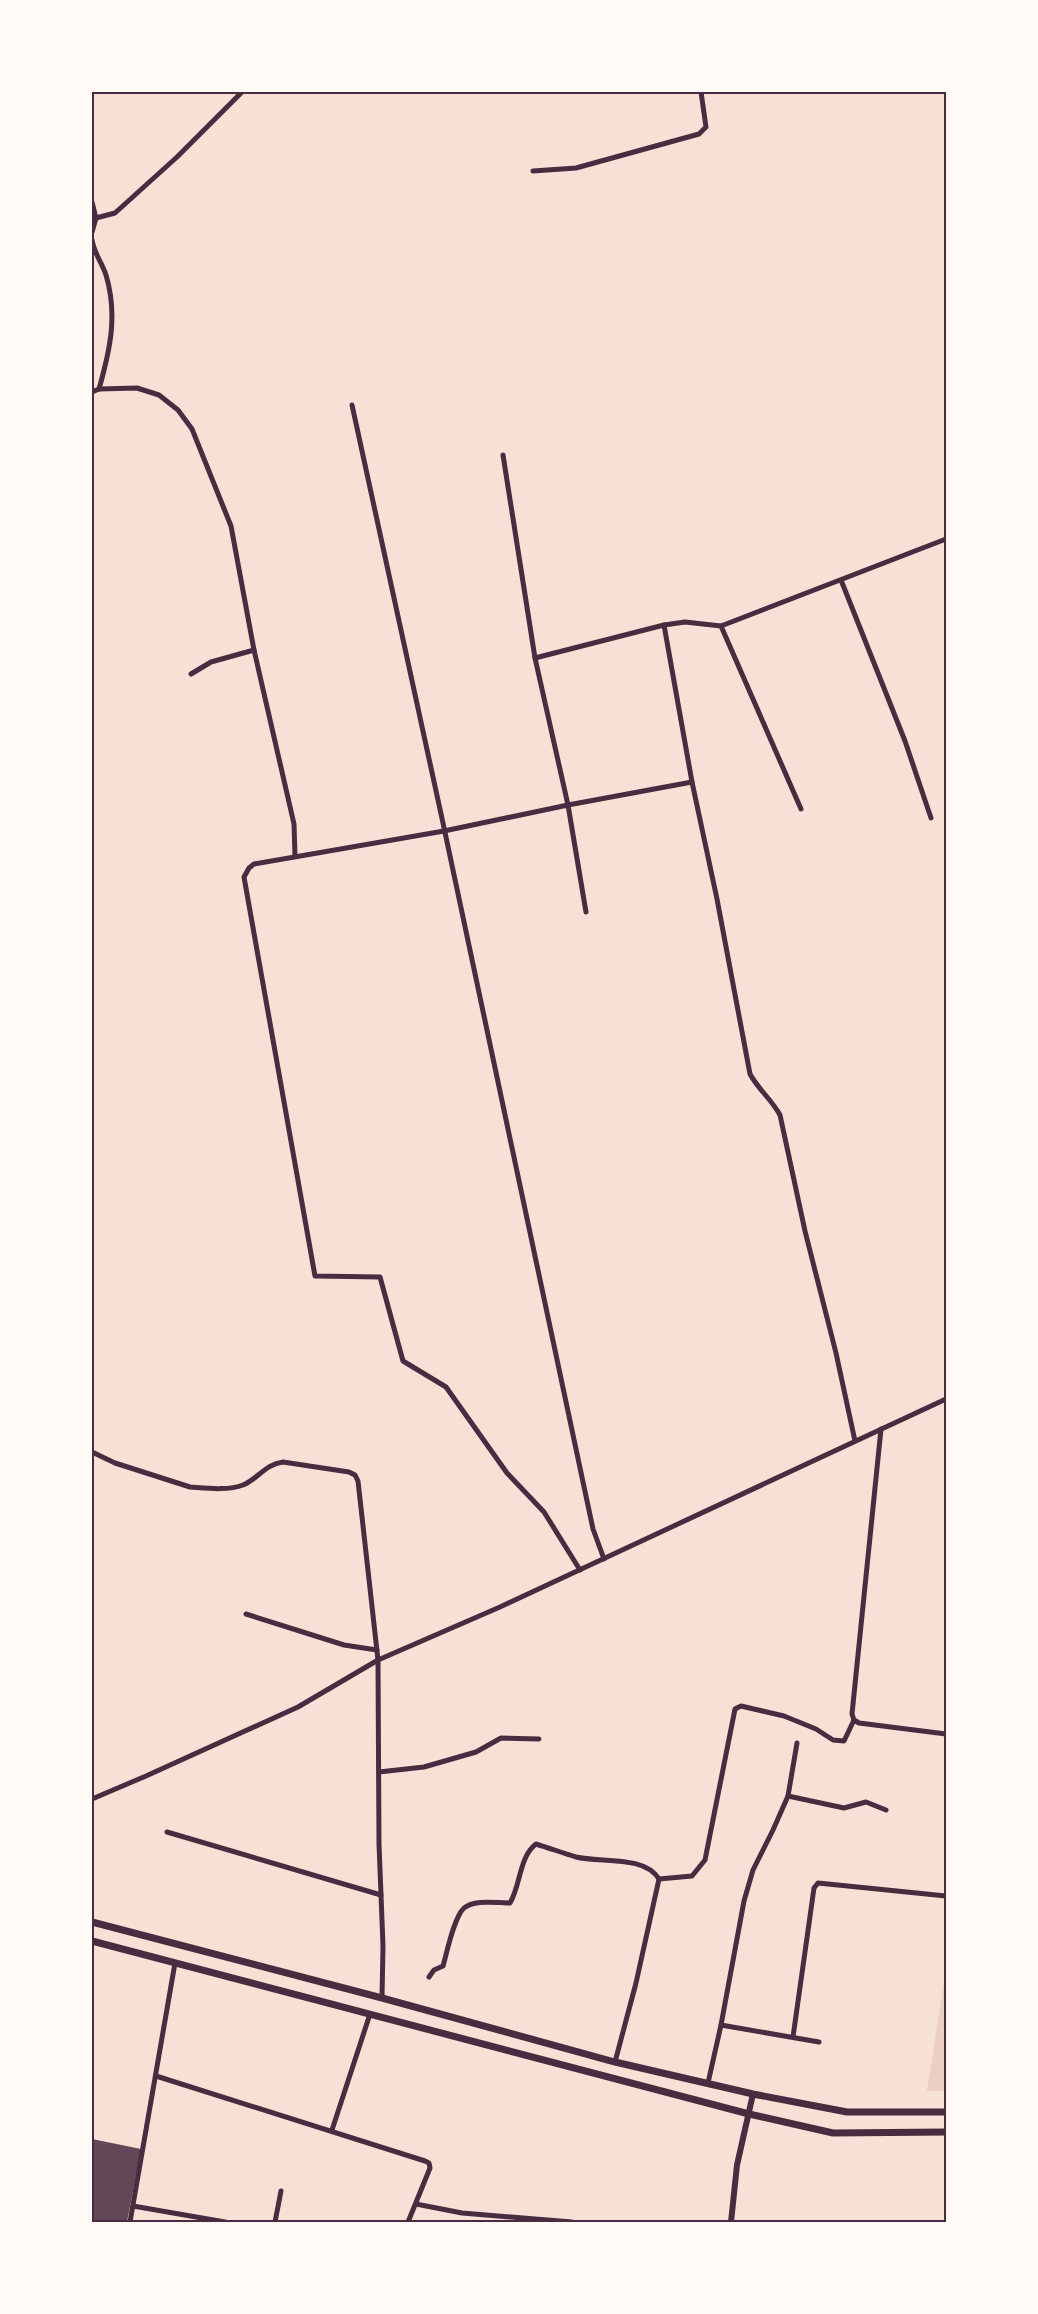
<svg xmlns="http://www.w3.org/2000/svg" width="1038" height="2314" font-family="Commissioner,sans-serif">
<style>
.green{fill:#ebcfc5}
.building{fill:#644757}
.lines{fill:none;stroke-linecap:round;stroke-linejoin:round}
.minor{stroke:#4a2c40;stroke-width:5}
.tertiary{stroke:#4a2c40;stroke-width:6}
.secondary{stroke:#4a2c40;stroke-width:7}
.neatline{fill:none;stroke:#4a2c40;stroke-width:2}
</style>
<rect width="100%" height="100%" fill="#f7e1d7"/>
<path class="green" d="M946 1969V2091H927Z"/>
<path class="building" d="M92 2139 141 2149 127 2222H92Z"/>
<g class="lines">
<g class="minor">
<path d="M533 171 576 168 699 134 706 127 701 92"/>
<path d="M92 202 96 218"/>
<path d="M92 232 96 218 115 213 177 157 242 92"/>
<path d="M92 240C94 253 102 263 106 275 118 315 110 350 99 389"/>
<path d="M92 392 99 389 137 388 159 395 178 410 192 429 231 526 254 650 294 824 295 856"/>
<path d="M352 405 443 823 593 1529 604 1559"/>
<path d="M503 455 535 658 568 805 692 782 717 899 750 1074C758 1089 772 1100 780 1115L805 1231 836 1353 855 1441"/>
<path d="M841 580 905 741 931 818"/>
<path d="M664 625 692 782"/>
<path d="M721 626 946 539"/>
<path d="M535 658 664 625 685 622 721 626 801 809"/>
<path d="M191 674 211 662 254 650"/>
<path d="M881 1429 852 1714 854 1720 859 1723 946 1734"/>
<path d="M92 1452 115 1463 190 1487C205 1488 228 1491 243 1485 258 1479 265 1464 283 1462L349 1472 355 1475 358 1481 378 1660 379 1844 383 1946 382 1998"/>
<path d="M580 1570 544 1512 507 1473 446 1387 403 1361 380 1277 315 1276 244 877 249 868 254 864 444 831 568 805 586 912"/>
<path d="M246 1614 344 1645 377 1650"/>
<path d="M379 1772 424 1767 476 1752 501 1738 539 1739"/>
<path d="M788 1796 844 1808 866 1802 886 1810"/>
<path d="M92 1799 146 1776 298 1707 378 1660 500 1607 946 1399"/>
<path d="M167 1832 381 1895"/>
<path d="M659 1879 692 1876 705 1860 735 1709 741 1706 784 1716 816 1729 833 1740 844 1741 854 1720"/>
<path d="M429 1977 434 1970 443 1966C447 1952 454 1917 464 1908 474 1899 497 1903 510 1903 521 1884 519 1857 536 1844 549 1848 563 1853 576 1857 601 1863 644 1855 659 1879L636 1983 615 2062"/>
<path d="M721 2025 819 2042"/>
<path d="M793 2037 814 1888 818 1883 946 1896"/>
<path d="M156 2076 425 2161 429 2163 430 2168 408 2222"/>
<path d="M708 2083 721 2025 744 1901 753 1870 773 1830 788 1796 797 1743"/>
<path d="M332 2130 370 2014"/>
<path d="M416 2204 462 2213 572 2222"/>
<path d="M133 2206 225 2222"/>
<path d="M130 2222 175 1963"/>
<path d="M275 2222 281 2191"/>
</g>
<path class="tertiary" d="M731 2222 737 2165 753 2094"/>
<g class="secondary">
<path d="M92 1922 382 1998 615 2062 753 2094 847 2112H946"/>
<path d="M92 1941 749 2114 833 2133 946 2132"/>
</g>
</g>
<rect width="1038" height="2314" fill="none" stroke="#fffaf5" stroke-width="186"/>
<rect x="93" y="93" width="852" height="2128" class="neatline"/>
</svg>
